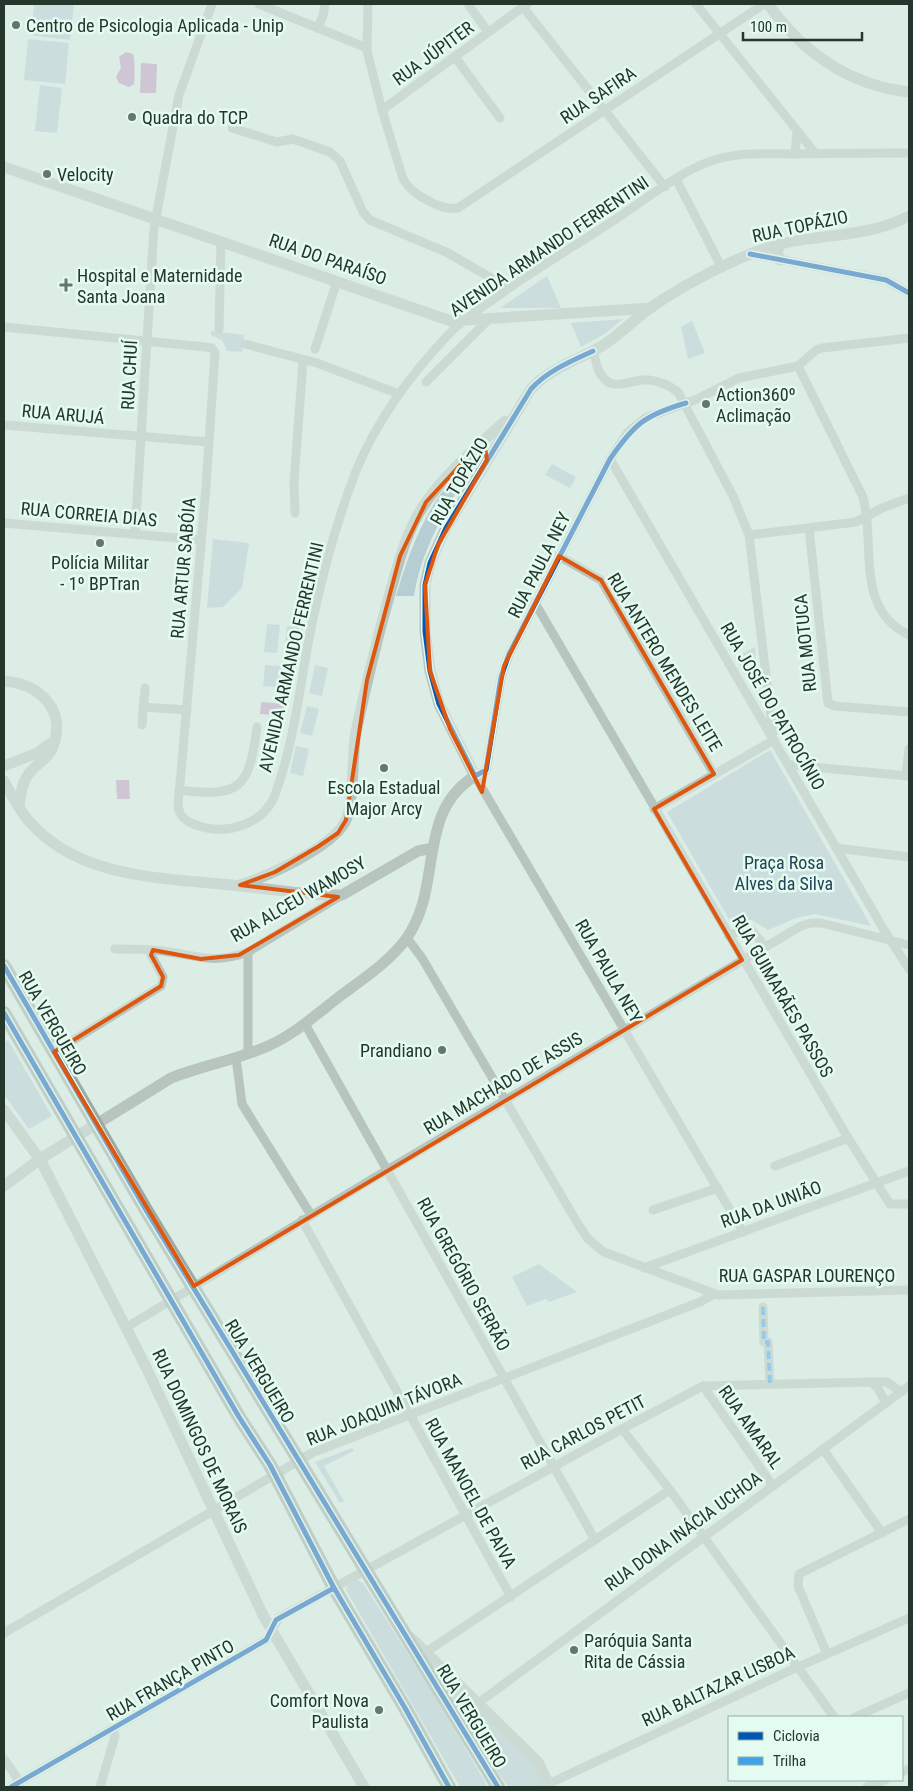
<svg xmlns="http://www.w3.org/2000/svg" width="913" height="1791" font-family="'Roboto Condensed',sans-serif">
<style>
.green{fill:#b5cdd3}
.water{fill:#bf98bf}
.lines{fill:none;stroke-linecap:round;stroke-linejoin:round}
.minor{stroke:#b7c5be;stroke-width:9}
.tertiary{stroke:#b7c5be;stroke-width:11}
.primary{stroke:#9baaa2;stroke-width:14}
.quiet{stroke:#3ea3eb;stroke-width:4;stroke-dasharray:8 4;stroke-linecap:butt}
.cycleway-casing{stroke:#e3fbf1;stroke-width:8}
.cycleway{stroke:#0057b8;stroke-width:5}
.marked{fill:none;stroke:#de570e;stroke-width:4;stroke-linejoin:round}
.poi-dot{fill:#65766c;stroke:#e3fbf1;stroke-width:2}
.labels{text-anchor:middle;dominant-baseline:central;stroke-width:5;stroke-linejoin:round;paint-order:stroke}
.poi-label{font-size:18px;fill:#25362b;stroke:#e3fbf1;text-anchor:start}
.street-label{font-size:18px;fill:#25362b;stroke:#e3fbf1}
.park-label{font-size:18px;fill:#264356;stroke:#e3fbf1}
</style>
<rect width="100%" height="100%" fill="#dcede6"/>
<g class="green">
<path d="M34 4H74L70 40 31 35Z"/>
<path d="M28 39 69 43 65 84 24 80Z"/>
<path d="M40 85 62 88 57 133 35 131Z"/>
<path d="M547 276 561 308H501L503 306Z"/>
<path d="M623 319 606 333 581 347 571 323Z"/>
<path d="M692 321 705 353 688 359 681 327Z"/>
<path d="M211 331 244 335 242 352 227 351 222 340 211 335Z"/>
<path d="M478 455C452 501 422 543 414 596H396C412 542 432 490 478 455Z"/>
<path d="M552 464 576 477 570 488 545 475Z"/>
<path d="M213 539 249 543 242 588 223 607 207 608Z"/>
<path d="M267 624 280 625 277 653 264 652Z"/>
<path d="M287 626 299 627 297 655 284 654Z"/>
<path d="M755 647 758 694 735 657Z"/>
<path d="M265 665 293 667 291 688 263 686Z"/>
<path d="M315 665 328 668 322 696 309 693Z"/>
<path d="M307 706 319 709 312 736 300 733Z"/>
<path d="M296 746 309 749 303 776 290 773Z"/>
<path d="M770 750 871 926 815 914 796 918 768 930 752 920 730 921 667 812Z"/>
<path d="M8 1040 52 1116 29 1129 4 1095V1043Z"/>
<path d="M539 1264 577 1292 549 1302 546 1299 527 1306 512 1277Z"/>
<path d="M352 1448 354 1451 324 1466 344 1501 340 1503 315 1462Z"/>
<path d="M358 1580 363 1583 431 1690 488 1787H460L346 1590 348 1585Z"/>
<path d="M440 1678C477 1708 522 1738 545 1781L535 1787H508L455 1709Z"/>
</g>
<g class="water">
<path d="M126 52 133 54C135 58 135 78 134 84L129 87 119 83 116 77 121 68 119 57Z"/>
<path d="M141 63 157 64 156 93H140Z"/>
<path d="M261 702 284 704 283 716 260 714Z"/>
<path d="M116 780H129L130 799H117Z"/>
</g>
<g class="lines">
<g class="minor">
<path d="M259 4 367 48"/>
<path d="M368 4 367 51 382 110 403 179C411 194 441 211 458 208L764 4"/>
<path d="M468 4 488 32"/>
<path d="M696 4 815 153"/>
<path d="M523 7 665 187"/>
<path d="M318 28 323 16 325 4"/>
<path d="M455 57 500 118"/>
<path d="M382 110 527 4"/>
<path d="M232 128 277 142 293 139 330 152 340 161 363 212 370 220 448 253 509 288"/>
<path d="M795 154 797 132"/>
<path d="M676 179 722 268"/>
<path d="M751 254 886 280 909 293"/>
<path d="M4 327 205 347 212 348 215 353 206 487 178 806C180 818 186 821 196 825 226 836 265 825 276 792 297 732 300 679 313 619 323 572 339 515 356 471 377 420 411 374 449 334 463 319 481 308 498 296 535 269 575 246 613 221 645 200 684 167 721 158 745 152 771 154 795 154 833 153 871 153 909 153"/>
<path d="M219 329 221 241"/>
<path d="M245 344 317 363 399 394"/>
<path d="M315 349 337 281"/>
<path d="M593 351C596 359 596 369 602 376 613 393 633 378 649 380 659 381 670 386 678 392L733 496 749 535 773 733"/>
<path d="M798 366 863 497C876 545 854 609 909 635"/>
<path d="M426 382 489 319"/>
<path d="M4 425 209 442"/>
<path d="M610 459 884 930 909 969"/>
<path d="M295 513 294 481 303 361"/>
<path d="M4 523 201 540"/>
<path d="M809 528 828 703 835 706 909 712"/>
<path d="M135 533 154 228 179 95 212 4"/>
<path d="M749 535 856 522 882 508 909 498"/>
<path d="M559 556 601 580 714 774"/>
<path d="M535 603 848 1138 890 1204H909"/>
<path d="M143 707 187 710"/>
<path d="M142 725 145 688"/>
<path d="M790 765 909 776"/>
<path d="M906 776 909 749"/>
<path d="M179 790C242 798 249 787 257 727"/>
<path d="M654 809 774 740"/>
<path d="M836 848 909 857"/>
<path d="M729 936 744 929 751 930 765 946"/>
<path d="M407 938 422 958 578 1224 588 1239 604 1252 718 1295 909 1290"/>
<path d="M115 949C131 949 147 949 163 951 197 955 212 965 248 952L342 895"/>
<path d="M248 952V1054"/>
<path d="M305 1024 595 1540"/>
<path d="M54 1052 161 986 163 977 151 955 153 950"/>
<path d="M236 1058 242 1104 311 1215"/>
<path d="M775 1166 848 1138"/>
<path d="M653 1210 718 1188"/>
<path d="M302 1220 511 1597"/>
<path d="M743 1232 475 776 486 770 501 677 509 654 610 459 628 432 645 418 695 400 739 378 798 366 816 350 822 348 909 338"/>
<path d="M644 1268 909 1171"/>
<path d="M763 1307 764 1342H768L770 1384"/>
<path d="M127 1327 387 1170 801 926 811 923H821L909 945"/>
<path d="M870 1382H887L901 1392"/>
<path d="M703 1386 773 1486"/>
<path d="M622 1429 670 1490 834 1717"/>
<path d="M823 1449 882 1533"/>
<path d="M4 1633 312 1453 700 1302 714 1294"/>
<path d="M426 1652 670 1490"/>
<path d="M827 1654 798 1586 799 1574 909 1519"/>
<path d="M477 1704 909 1386"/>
<path d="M855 1717 909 1693"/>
<path d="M4 1759 20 1782"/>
<path d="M902 1772 909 1769"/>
<path d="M11 1787 266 1640 279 1618 622 1429 703 1386 870 1382 877 1387 886 1403"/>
<path d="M100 1787 115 1736 113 1729"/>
<path d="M542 1787 789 1671 909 1618"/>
<path d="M867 1787 885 1780"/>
</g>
<g class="tertiary">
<path d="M768 4C803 53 849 85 909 92"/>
<path d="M4 167 451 321 651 308"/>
<path d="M780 244 777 252 780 260"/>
<path d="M4 681C40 684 68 710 52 749 46 761 32 766 26 778 21 786 20 798 19 807"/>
<path d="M4 766 39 752 51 743"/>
<path d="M4 781C11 794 18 808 28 820 73 873 145 877 209 883 246 886 282 891 319 895H342L418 851 433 848"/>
<path d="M240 885C268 876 331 848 345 822 354 807 352 753 356 732 366 685 377 639 390 593 399 561 407 529 426 502 448 471 478 446 505 421"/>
<path d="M4 1110 41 1161 146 1367 264 1617 364 1787"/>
<path d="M4 1186 40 1159 171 1078C203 1065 237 1060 268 1046 295 1034 317 1014 340 996 363 979 389 962 406 939 444 887 415 813 475 776L439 704 430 671 425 631V585L430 563 446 528 531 389C550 368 578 360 602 346 619 335 634 320 650 308 685 284 739 255 780 244 822 234 870 237 909 216"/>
<path d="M411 1638 538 1762 550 1787"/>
</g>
<g class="primary">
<path d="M4 966 146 1210 498 1787"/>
<path d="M4 1013 239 1417 270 1465 334 1588 405 1708 449 1787"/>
</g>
<path class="quiet" d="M763 1307 764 1342H768L770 1384"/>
<g class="cycleway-casing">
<g id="cycleway">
<path d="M750 254 886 280 909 293"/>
<path d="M593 351C571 361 547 371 531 389L446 528 430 563 425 585V631L430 671 439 704 475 776 486 770 501 677 509 654 610 459C634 424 645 415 686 403"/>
<path d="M4 966 146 1210 498 1787"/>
<path d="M4 1013 239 1417 270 1465 334 1588 405 1708 449 1787"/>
<path d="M11 1787 266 1640 276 1620 334 1588"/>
</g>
</g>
<use href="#cycleway" class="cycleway"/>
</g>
<path d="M0 0H913V1791H0ZM476 448H485L487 460 438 545 425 585 430 671 450 729 482 792 504 666 559 556 601 580 714 774 654 809 742 960 194 1286 54 1052 161 986 163 977 151 955 153 950 201 959 239 955 338 897 240 885 275 872 319 846 338 833 346 820 367 680 400 556 426 502Z" fill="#dcede6" fill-opacity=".55" fill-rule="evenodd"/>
<path class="marked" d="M476 448H485L487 460 438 545 425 585 430 671 450 729 482 792 504 666 559 556 601 580 714 774 654 809 742 960 194 1286 54 1052 161 986 163 977 151 955 153 950 201 959 239 955 338 897 240 885 275 872 319 846 338 833 346 820 367 680 400 556 426 502Z"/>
<g class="poi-dot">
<circle cx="16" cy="25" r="5"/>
<circle cx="132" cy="117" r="5"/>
<circle cx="47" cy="174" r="5"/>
<path d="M63.5 277.5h5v5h5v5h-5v5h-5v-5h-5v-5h5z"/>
<circle cx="706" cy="404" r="5"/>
<circle cx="100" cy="543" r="5"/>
<circle cx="384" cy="768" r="5"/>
<circle cx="442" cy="1050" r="5"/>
<circle cx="574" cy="1650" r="5"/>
<circle cx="379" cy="1710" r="5"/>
</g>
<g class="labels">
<g class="poi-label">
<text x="26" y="25">Centro de Psicologia Aplicada - Unip</text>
<text x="142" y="117">Quadra do TCP</text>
<text x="57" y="174">Velocity</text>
<text x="77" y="275">Hospital e Maternidade<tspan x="77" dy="21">Santa Joana</tspan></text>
<text x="716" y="394">Action360º<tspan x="716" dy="21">Aclimação</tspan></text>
<text x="100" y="562" text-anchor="middle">Polícia Militar<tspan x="100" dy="21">- 1º BPTran</tspan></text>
<text x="384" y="787" text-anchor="middle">Escola Estadual<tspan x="384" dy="21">Major Arcy</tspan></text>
<text x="432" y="1050" text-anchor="end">Prandiano</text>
<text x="584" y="1640">Paróquia Santa<tspan x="584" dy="21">Rita de Cássia</tspan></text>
<text x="369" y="1700" text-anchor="end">Comfort Nova<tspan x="369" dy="21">Paulista</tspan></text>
</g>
<g class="street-label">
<text transform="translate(433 53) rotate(-36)">RUA JÚPITER</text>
<text transform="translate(598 95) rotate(-34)">RUA SAFIRA</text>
<text transform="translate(800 226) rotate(-12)">RUA TOPÁZIO</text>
<text transform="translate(549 246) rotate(-34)">AVENIDA ARMANDO FERRENTINI</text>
<text transform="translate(328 259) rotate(19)">RUA DO PARAÍSO</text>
<text transform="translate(129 375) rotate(-87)">RUA CHUÍ</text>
<text transform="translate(63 414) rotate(5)">RUA ARUJÁ</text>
<text transform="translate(459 481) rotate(-60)">RUA TOPÁZIO</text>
<text transform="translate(89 514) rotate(5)">RUA CORREIA DIAS</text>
<text transform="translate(539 565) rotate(-63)">RUA PAULA NEY</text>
<text transform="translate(183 568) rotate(-85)">RUA ARTUR SABÓIA</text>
<text transform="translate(805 643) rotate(-96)">RUA MOTUCA</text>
<text transform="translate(291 657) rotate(-77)">AVENIDA ARMANDO FERRENTINI</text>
<text transform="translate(665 662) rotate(59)">RUA ANTERO MENDES LEITE</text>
<text transform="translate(773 706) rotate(60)">RUA JOSÉ DO PATROCÍNIO</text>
<text transform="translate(298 899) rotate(-30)">RUA ALCEU WAMOSY</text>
<text transform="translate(609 971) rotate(60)">RUA PAULA NEY</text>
<text transform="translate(783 996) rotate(60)">RUA GUIMARÃES PASSOS</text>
<text transform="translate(53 1023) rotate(60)">RUA VERGUEIRO</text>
<text transform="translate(503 1083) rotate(-31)">RUA MACHADO DE ASSIS</text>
<text transform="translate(771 1204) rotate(-20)">RUA DA UNIÃO</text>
<text transform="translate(464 1274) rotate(61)">RUA GREGÓRIO SERRÃO</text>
<text x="807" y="1275">RUA GASPAR LOURENÇO</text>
<text transform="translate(260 1371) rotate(59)">RUA VERGUEIRO</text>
<text transform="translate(384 1409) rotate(-22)">RUA JOAQUIM TÁVORA</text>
<text transform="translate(751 1427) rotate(55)">RUA AMARAL</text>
<text transform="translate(583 1432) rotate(-28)">RUA CARLOS PETIT</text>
<text transform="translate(200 1441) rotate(65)">RUA DOMINGOS DE MORAIS</text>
<text transform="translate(471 1493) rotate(61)">RUA MANOEL DE PAIVA</text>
<text transform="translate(683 1531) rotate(-36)">RUA DONA INÁCIA UCHOA</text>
<text transform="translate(170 1680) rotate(-30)">RUA FRANÇA PINTO</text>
<text transform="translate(718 1686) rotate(-25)">RUA BALTAZAR LISBOA</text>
<text transform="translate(472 1716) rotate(59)">RUA VERGUEIRO</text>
</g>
<g class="park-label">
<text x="784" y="862">Praça Rosa<tspan x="784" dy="21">Alves da Silva</tspan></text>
</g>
</g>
<rect width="913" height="1791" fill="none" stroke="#25362b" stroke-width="10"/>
<rect x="728" y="1716" width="175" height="65" fill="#e3fbf1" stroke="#97aca2"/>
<rect x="738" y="1732" width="25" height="8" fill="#0057b8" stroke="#97aca2"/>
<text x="773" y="1741" font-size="15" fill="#25362b">Ciclovia</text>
<rect x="738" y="1757" width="25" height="8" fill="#3ea3eb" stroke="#97aca2"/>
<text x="773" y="1766" font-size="15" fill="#25362b">Trilha</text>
<path d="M743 32v8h119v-8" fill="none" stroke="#25362b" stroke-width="2.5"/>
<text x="750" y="32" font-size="15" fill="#25362b" stroke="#e3fbf1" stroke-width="4" paint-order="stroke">100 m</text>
</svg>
